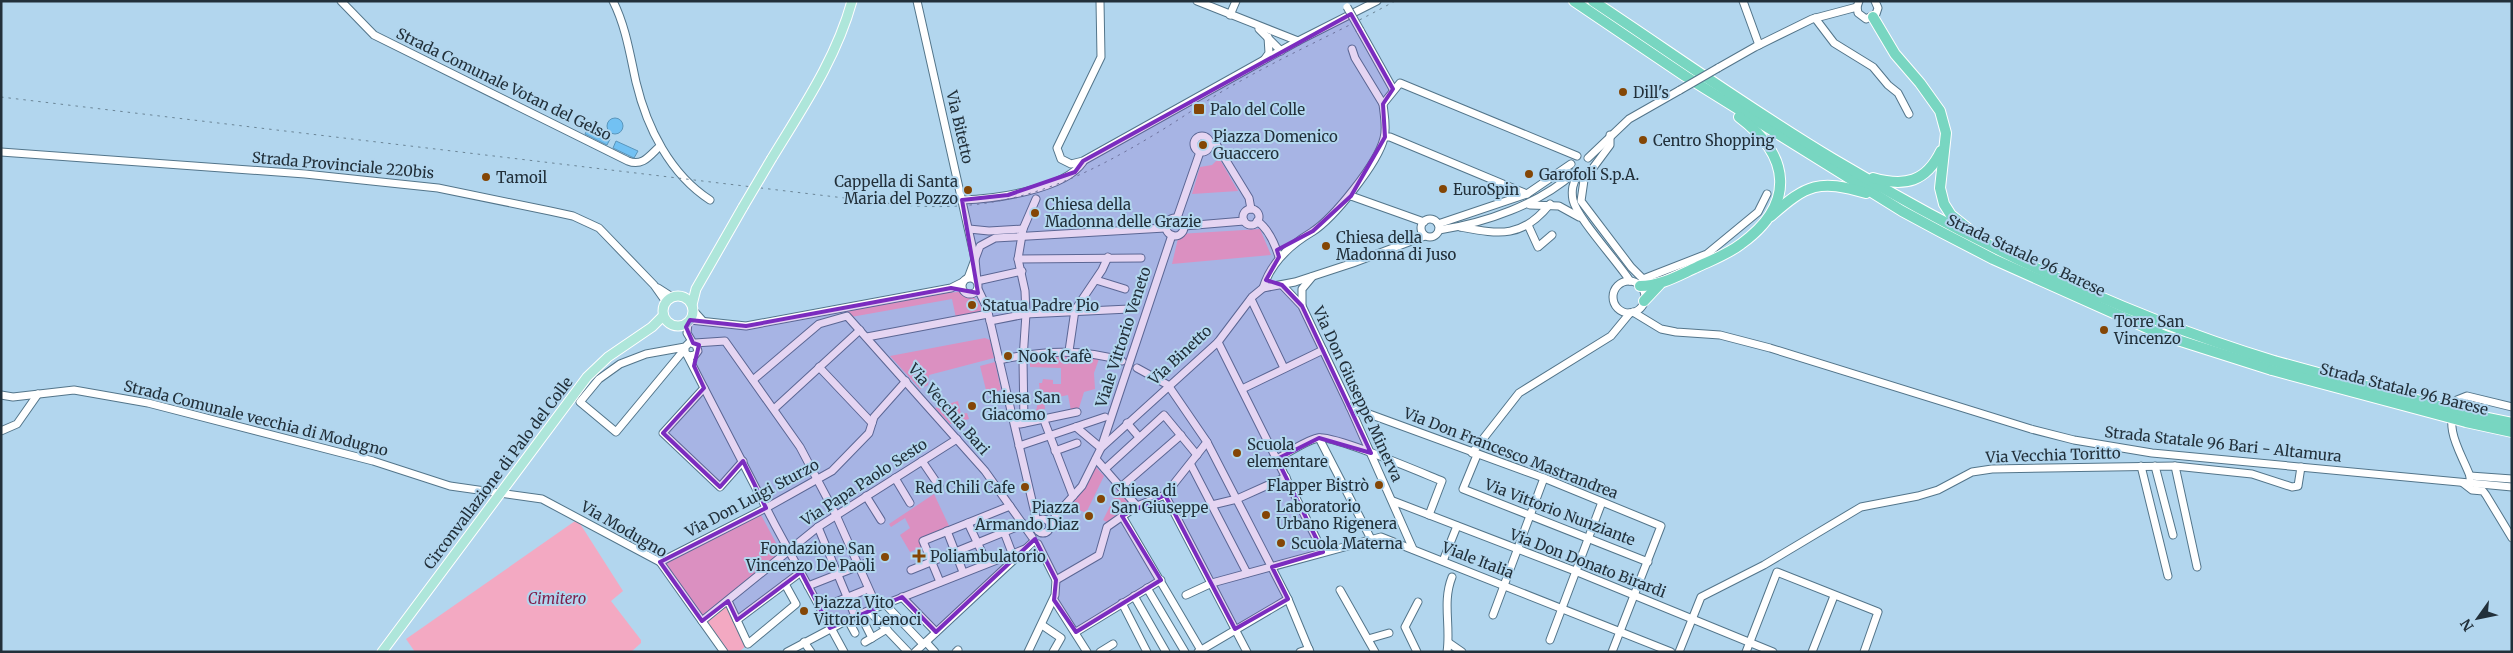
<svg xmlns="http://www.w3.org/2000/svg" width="2513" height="653" font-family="Merriweather,serif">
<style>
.green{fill:#f3a9c2}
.water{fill:#72c1f3;stroke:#5a96bc}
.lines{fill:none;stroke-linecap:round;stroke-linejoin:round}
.minor-casing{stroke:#53758a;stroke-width:9}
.major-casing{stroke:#fff;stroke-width:11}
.highway-casing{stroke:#fff;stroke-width:12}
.minor{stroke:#fff;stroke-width:7}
.major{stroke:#aee6da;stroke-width:9}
.highway{stroke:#78d6c1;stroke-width:10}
.rail{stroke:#6b8596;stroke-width:1;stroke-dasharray:2.5 5;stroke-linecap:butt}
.minor-bridge-casing{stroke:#53758a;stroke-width:9;stroke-linecap:butt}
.major-bridge-casing{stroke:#fff;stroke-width:11;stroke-linecap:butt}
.highway-bridge-casing{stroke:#fff;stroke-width:12;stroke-linecap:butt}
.minor-bridge{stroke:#fff;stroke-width:7}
.major-bridge{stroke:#aee6da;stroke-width:9}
.highway-bridge{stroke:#78d6c1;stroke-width:10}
.marked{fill:#7b2cbf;fill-opacity:0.2;stroke:#7b2cbf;stroke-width:4;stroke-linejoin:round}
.poi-dot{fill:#844605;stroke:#b2d6ee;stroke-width:2}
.labels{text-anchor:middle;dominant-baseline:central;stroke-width:4;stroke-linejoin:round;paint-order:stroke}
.street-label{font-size:15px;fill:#22303a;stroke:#b2d6ee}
.poi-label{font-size:15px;fill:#22303a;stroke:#b2d6ee;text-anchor:start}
.park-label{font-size:15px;font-style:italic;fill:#7f1e4a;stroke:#b2d6ee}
</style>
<rect width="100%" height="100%" fill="#b2d6ee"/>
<g class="green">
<path d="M1219 158 1238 191 1192 194 1200 167 1212 165Z"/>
<path d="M1260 229 1271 255 1172 264 1179 234Z"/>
<path d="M958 292C972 293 979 299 983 313L956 318 952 299 851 317 845 310 932 294Z"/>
<path d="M985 338 990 340 994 358 929 375 928 385 920 389 890 356Z"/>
<path d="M1030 356H1100L1094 373 1095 389 1084 392 1079 408 1071 411 1068 395 1044 400 1045 409 1036 411 1040 394 1039 383H1042L1043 379 1053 380V384H1061V368L1030 367Z"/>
<path d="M995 362 1001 390 987 394 980 366Z"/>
<path d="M958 401 961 414 967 413 969 419 950 424 935 408Z"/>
<path d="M1095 466 1104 476 1086 513 1075 508 1072 504 1088 483Z"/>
<path d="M1118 490 1130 506 1107 522 1103 520Z"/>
<path d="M934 494 950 528 921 540 927 557 923 555 919 548 910 552 900 535 910 528 905 518 891 527 889 524Z"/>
<path d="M761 515 782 554 703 616 665 563Z"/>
<path d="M575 521 579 522 623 591 611 601 641 640V643L631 652H415L406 639Z"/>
<path d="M727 604 747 645 739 652H727L706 621Z"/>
</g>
<g class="water">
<circle cx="615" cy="126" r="8"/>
<path d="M588 128 610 139 607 145 585 134Z"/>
<path d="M616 141 638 151 634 158 613 148Z"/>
</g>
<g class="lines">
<g class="minor-casing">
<g id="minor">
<path d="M341 1 374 35 628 161C643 167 650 155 660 146"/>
<path d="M613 1C626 27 630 55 636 82 647 128 670 174 710 200"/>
<path d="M917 1 975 259 977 281 1022 271"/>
<path d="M1100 1 1101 57 1057 148 1061 159 1071 164 1083 161 1298 41 1377 1"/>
<path d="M1197 1 1298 41"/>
<path d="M1743 1 1759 45"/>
<path d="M1859 1 1857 7 1858 13 1866 19 1876 14 1878 8 1875 1"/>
<path d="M1230 15 1236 1"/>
<path d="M1815 18 1834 43 1873 67 1888 85 1898 93 1909 114"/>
<path d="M1259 29 1281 51"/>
<path d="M1360 30 1393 89"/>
<path d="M1352 49 1355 58 1383 104"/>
<path d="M1264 60 1269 53 1268 37"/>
<path d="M1718 68 1755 47 1812 19 1857 7"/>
<path d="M1610 135V145L1584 180 1581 201 1631 267 1643 279 1707 254 1758 212 1767 194"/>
<circle cx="1202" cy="144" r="8"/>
<path d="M1385 137H1390L1527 194"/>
<path d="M1210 142 1216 144 1249 198 1251 209"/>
<path d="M1 152 305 174 438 188 550 211 573 216 599 228 654 285 666 302"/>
<path d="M1588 158 1629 119 1680 90"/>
<path d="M1578 174C1573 183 1571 190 1573 200 1577 218 1618 262 1630 281"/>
<path d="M1351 196 1424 222"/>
<path d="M962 200C994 199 1064 190 1083 162"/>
<path d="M1530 205 1559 206 1579 217"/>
<circle cx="1251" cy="217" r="8"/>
<circle cx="1175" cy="227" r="9"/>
<path d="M1177 218 1200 152"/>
<circle cx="1430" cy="228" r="9"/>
<path d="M1257 221C1269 229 1275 244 1279 257"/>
<path d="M1438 224 1527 194 1571 164"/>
<path d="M1528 225 1538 247 1552 235"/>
<path d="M1184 226 1244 221"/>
<path d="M1460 227C1499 234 1522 239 1550 204"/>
<path d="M969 229 989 231 1023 229"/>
<path d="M1439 230C1485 223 1540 204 1575 172"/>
<path d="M1018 259 1141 258"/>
<circle cx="970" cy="286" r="8"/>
<path d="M968 278 980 246 995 238 1165 228"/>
<path d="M1096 280 1125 289"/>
<circle cx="1629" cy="297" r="16"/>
<path d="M1282 285 1302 306 1350 407 1413 549"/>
<path d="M658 288 672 297"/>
<path d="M1263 288C1271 262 1290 245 1312 232 1334 218 1378 163 1384 138 1387 128 1384 114 1383 104L1400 83 1577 156"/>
<path d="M978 289 987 308 1037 522"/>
<path d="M1251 299 1284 368"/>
<path d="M1302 305V289L1312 277"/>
<path d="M693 310 702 320"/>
<path d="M1633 312 1661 329 1676 332 1720 335 1770 348 2031 429 2074 440 2152 453 2512 487"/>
<path d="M690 320 746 326 951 288 963 282"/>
<path d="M990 321 1026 314 1129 309"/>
<path d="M688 323 687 333 693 343"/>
<path d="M867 337 988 314"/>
<path d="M1218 342 1323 552"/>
<path d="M695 343 725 341 800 447 836 515 877 607"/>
<path d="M684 350 616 432 580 402 599 379 620 364 646 354 685 347 690 342 696 345 698 351 695 355 689 356 685 353V347"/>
<path d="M1069 351 1075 310 1102 270 1108 257"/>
<path d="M687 355 775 525 844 652"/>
<path d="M999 360C1041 351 1082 348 1122 361"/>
<path d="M819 367 872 423"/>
<path d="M1137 368 1168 385 1207 442 1288 599 1310 652"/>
<path d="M753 380 819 324 847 316 985 471 1032 537"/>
<path d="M704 388 663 433 720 487 743 461"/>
<path d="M1242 389 1323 350"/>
<path d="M1 395 13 397 74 390 148 403 373 461 450 486 542 499 660 562 724 652"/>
<path d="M1350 407 1544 478 1661 526 1612 652"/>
<path d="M774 409 860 330"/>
<path d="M1024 423 1023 359 1026 314 1025 291 1018 259 1023 229 1036 199"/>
<path d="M1045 423 1073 496"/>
<path d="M1127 423 1139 437"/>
<path d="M1020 424 1077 412"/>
<path d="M1076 427 1101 448 1172 235"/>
<path d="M1 431 17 424 38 394"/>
<path d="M1319 438 1371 539"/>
<path d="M1019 446 1105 417"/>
<path d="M1055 451 1077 443"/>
<path d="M1472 453 1519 393 1611 336 1630 313"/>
<path d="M1477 455 1463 489 1648 562"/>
<path d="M1096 459 1137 506"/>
<path d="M1277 459C1289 452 1305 441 1318 438 1334 435 1422 473 1442 481L1429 515"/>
<path d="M922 461 939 486"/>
<path d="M1191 465 1247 573"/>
<path d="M2141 466 2168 576"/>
<path d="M2155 466 2173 535"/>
<path d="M2175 466 2197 567"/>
<path d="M1105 469 1164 415 1197 455"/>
<path d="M2470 476C2460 450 2443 429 2457 400L2467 396 2512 407"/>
<path d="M895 478 910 503"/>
<path d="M2470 478V476L2512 479"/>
<path d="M2463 483 2472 490 2483 491 2486 495 2512 538"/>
<path d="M1121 487 1181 435"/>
<path d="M1165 495 1247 652"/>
<path d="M866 496 881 520"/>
<path d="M1393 501 1575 571 1773 652"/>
<path d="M1212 505 1237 499 1286 477"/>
<path d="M1122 516 1202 652"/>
<circle cx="1043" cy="526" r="7"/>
<path d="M968 523 987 563"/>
<path d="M1050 526 1056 515 1082 486 1101 448 1218 342 1252 297 1263 288 1295 282 1353 263 1425 236"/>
<path d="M818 527 855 616"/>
<path d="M947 531 963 572"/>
<path d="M1004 532 1012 553"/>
<path d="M1443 561 1457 526"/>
<path d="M660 562 766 508 832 471 869 433 874 417 906 381"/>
<path d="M911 570 1024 524"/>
<path d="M1056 580 1099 555 1107 527 1137 506 1165 495 1207 442"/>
<path d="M940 582 923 541 1010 506"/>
<path d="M808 586 869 562"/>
<path d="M1147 588 1185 652"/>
<path d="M1340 590 1375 652"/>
<path d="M1186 595 1212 583 1381 537 1671 652"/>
<path d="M1134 596 1166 652"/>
<path d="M902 597 936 632"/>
<path d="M1054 600 1087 652"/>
<path d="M728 601 748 644 796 604 785 584 801 572"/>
<path d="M1122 603 1147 652"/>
<path d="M885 604 923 644"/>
<path d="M821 608 868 589"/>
<path d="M869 611 908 652"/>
<path d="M860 614 872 638 887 629"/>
<path d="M1493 615 1544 478"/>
<path d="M737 620 785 584"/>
<path d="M848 620 855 633"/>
<path d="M702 621 818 527 957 439"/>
<path d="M1042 625 1061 638 1053 652"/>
<path d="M1076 632 1161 580"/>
<path d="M1368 639 1389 633"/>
<path d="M1550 640 1602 502"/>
<path d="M804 642 811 652"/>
<path d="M865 642 872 638"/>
<path d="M926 642 935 652"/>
<path d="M1449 643 1462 652"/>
<path d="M787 652 855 616 1025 549"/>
<path d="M915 652 1033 542"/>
<path d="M956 652 958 650"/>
<path d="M1028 652 1055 595 1056 580 1038 544"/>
<path d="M1100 652 1113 644"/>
<path d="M1198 652 1288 599"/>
<path d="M1300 652 1309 649"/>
<path d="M1417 652 1405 627 1418 602"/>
<path d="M1447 652C1451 626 1442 602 1452 577"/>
<path d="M1679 652 1701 597 1764 565 1861 507 1918 496 1938 490 1972 472 1992 469 2175 466 2252 474 2292 487 2298 486 2301 467"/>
<path d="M1746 652 1777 572 1878 612 1864 652"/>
<path d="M1812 652 1834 596"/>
</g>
</g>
<g class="major-casing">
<g id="major">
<path d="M772 158C803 107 836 59 852 1"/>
<circle cx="678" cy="311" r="15"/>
<path d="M692 305 696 289 743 207"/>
<path d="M382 652 587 377 608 357 652 327 663 316"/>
</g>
</g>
<g class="highway-casing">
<g id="highway">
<path d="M1574 1 1685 76 1902 211 1941 232 1993 259 2165 336 2272 370"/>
<path d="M1593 1C1673 54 1751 110 1833 159 1972 242 2119 314 2274 361"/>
<path d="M1873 17 1895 54 1920 83 1940 111 1946 133 1940 188 1944 204 1951 215 1971 231"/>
<path d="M1873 178C1905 187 1926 182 1941 151"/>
<path d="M1771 216C1807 184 1819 179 1866 193"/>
<path d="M1640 286C1661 286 1679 275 1697 267 1712 260 1728 254 1741 244 1796 204 1791 156 1739 117"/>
<path d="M1644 301 1660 284"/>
<path d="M2468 414 2512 423"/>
<path d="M2466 422 2512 432"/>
</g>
</g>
<use href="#minor" class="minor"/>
<use href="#major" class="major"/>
<use href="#highway" class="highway"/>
<path class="rail" d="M1 97 903 205C1003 214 1073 184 1157 133 1184 117 1209 98 1237 83 1288 54 1343 30 1395 1"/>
<g class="minor-bridge-casing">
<g id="minor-bridge">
<path d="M1347 7 1360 30"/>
<path d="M1680 90 1718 68"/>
</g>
</g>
<g class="major-bridge-casing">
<path id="major-bridge" d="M743 207 772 158"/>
</g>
<g class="highway-bridge-casing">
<g id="highway-bridge">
<path d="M2274 361 2468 414"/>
<path d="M2272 370 2466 422"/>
</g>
</g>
<use href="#minor-bridge" class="minor-bridge"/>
<use href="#major-bridge" class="major-bridge"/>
<use href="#highway-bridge" class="highway-bridge"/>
</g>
<path class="marked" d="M1351 14 1393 89 1383 104 1385 137 1351 196 1313 231 1277 250 1279 257 1266 280 1282 285 1302 306 1371 453 1319 438 1277 459 1323 552 1272 567 1288 599 1235 629 1165 495 1122 516 1161 580 1076 632 1054 600 1056 580 1035 539 936 632 902 597 830 628 801 572 737 620 728 601 702 621 660 562 766 508 743 461 720 487 663 433 704 388 694 366 699 345 693 343 686 327 690 320 746 326 951 288 978 293 962 200 1008 195 1075 172 1083 161Z"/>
<g class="poi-dot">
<circle cx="1623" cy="92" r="5"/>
<rect x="1193" y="103" width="12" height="12" rx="2.5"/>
<circle cx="1643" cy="140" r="5"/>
<circle cx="1203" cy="145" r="5"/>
<circle cx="1529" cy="174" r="5"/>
<circle cx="486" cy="177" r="5"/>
<circle cx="1443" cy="189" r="5"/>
<circle cx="968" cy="190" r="5"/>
<circle cx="1035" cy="213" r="5"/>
<circle cx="1326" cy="246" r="5"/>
<circle cx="972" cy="305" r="5"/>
<circle cx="2104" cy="330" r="5"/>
<circle cx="1008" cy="356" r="5"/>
<circle cx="972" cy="406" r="5"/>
<circle cx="1237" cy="453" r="5"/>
<circle cx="1379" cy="485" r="5"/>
<circle cx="1025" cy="487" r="5"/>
<circle cx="1101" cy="499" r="5"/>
<circle cx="1266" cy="515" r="5"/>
<circle cx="1089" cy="516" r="5"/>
<circle cx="1281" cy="543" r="5"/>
<path d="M916.5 548.5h5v5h5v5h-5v5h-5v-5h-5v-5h5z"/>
<circle cx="885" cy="557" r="5"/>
<circle cx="804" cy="611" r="5"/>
</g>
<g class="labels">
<g class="street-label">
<text transform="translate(504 84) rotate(26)">Strada Comunale Votan del Gelso</text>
<text transform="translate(960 127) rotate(77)">Via Bitetto</text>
<text transform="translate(343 165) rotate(5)">Strada Provinciale 220bis</text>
<text transform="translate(2026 255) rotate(25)">Strada Statale 96 Barese</text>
<text transform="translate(1123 337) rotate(-72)">Viale Vittorio Veneto</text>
<text transform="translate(1180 355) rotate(-43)">Via Binetto</text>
<text transform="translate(2404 389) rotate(14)">Strada Statale 96 Barese</text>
<text transform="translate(1358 394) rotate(65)">Via Don Giuseppe Minerva</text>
<text transform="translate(949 409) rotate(49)">Via Vecchia Bari</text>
<text transform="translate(256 418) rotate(14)">Strada Comunale vecchia di Modugno</text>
<text transform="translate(2223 444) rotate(6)">Strada Statale 96 Bari - Altamura</text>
<text transform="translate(1511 453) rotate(21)">Via Don Francesco Mastrandrea</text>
<text transform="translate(2053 455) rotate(-2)">Via Vecchia Toritto</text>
<text transform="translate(498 473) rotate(-53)">Circonvallazione di Palo del Colle</text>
<text transform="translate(864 482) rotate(-33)">Via Papa Paolo Sesto</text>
<text transform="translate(752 498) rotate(-28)">Via Don Luigi Sturzo</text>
<text transform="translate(1560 512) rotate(21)">Via Vittorio Nunziante</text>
<text transform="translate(624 529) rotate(30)">Via Modugno</text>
<text transform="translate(1478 560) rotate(21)">Viale Italia</text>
<text transform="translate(1588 563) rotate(21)">Via Don Donato Birardi</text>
</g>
<g class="poi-label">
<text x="1633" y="92">Dill's</text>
<text x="1210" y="109">Palo del Colle</text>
<text x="1213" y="136">Piazza Domenico<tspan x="1213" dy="17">Guaccero</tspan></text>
<text x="1653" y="140">Centro Shopping</text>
<text x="1539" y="174">Garofoli S.p.A.</text>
<text x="496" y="177">Tamoil</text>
<text x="958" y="181" text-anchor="end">Cappella di Santa<tspan x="958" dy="17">Maria del Pozzo</tspan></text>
<text x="1453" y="189">EuroSpin</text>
<text x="1045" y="204">Chiesa della<tspan x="1045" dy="17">Madonna delle Grazie</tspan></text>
<text x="1336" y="237">Chiesa della<tspan x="1336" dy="17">Madonna di Juso</tspan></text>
<text x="982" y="305">Statua Padre Pio</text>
<text x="2114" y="321">Torre San<tspan x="2114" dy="17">Vincenzo</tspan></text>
<text x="1018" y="356">Nook Cafè</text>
<text x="982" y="397">Chiesa San<tspan x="982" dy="17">Giacomo</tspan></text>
<text x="1247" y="444">Scuola<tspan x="1247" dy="17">elementare</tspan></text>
<text x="1369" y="485" text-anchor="end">Flapper Bistrò</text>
<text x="1015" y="487" text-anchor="end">Red Chili Cafe</text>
<text x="1111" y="490">Chiesa di<tspan x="1111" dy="17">San Giuseppe</tspan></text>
<text x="1276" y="506">Laboratorio<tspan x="1276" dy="17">Urbano Rigenera</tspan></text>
<text x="1079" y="507" text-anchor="end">Piazza<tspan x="1079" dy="17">Armando Diaz</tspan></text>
<text x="1291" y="543">Scuola Materna</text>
<text x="875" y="548" text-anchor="end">Fondazione San<tspan x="875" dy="17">Vincenzo De Paoli</tspan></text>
<text x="930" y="556">Poliambulatorio</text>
<text x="814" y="602">Piazza Vito<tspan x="814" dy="17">Vittorio Lenoci</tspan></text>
</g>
<g class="park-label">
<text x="557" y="598">Cimitero</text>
</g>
</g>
<rect width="2513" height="653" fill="none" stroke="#22303a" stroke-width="5"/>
<g transform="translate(2478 618) rotate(237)" stroke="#b2d6ee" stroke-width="4" paint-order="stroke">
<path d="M0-4L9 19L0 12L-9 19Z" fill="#22303a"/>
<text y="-8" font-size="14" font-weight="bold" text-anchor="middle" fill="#22303a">N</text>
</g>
</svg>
